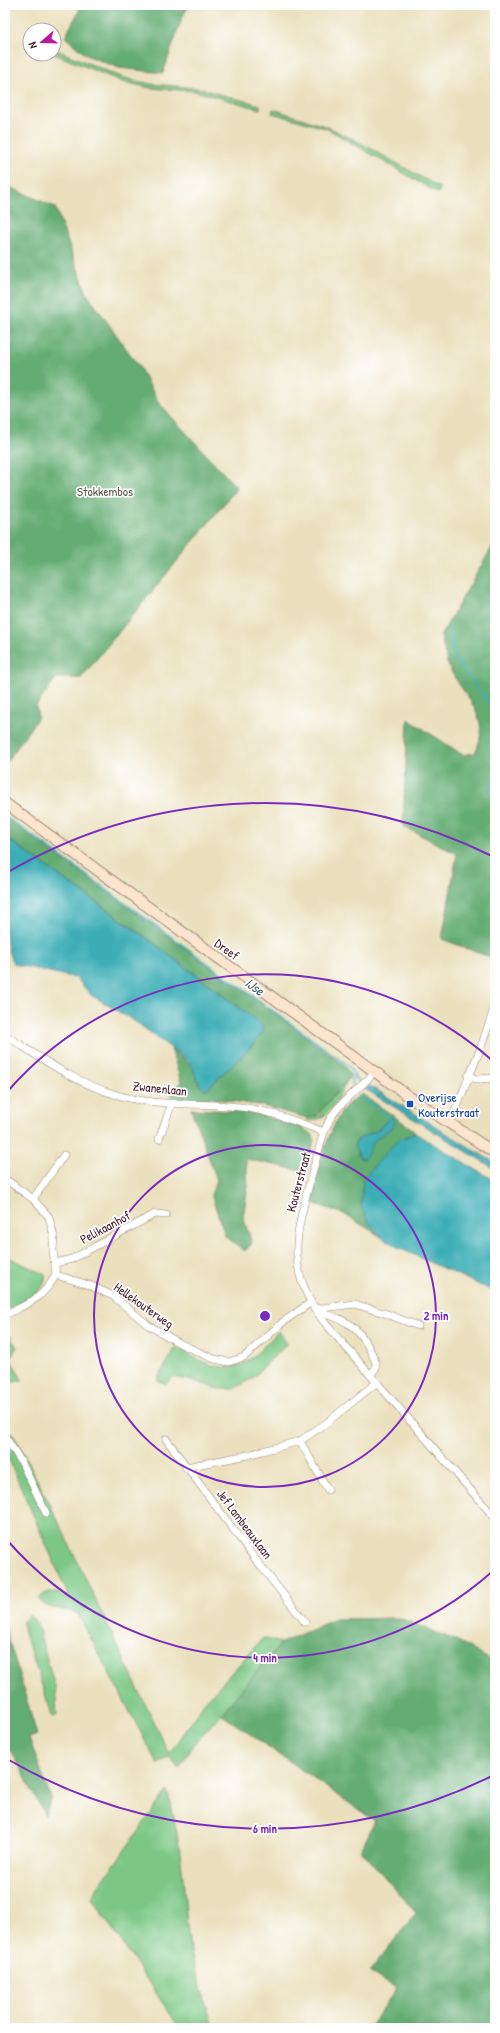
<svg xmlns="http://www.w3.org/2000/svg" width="500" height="2033" font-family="'Patrick Hand',sans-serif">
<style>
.green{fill:#7bc785;stroke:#627358}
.forest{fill:#64ac72;stroke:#57664e}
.water{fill:#3daeb6;stroke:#446670}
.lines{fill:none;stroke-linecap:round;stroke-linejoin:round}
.stream{stroke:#3daeb6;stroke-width:2}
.minor-casing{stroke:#9a8074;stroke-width:8}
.secondary-casing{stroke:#9a8074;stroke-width:12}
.minor{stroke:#fff;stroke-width:7}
.secondary{stroke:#fce5cf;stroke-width:10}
.ring{fill:none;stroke:#7b2cbf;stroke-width:2}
.transit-dot{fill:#1a4fb4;stroke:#fff;stroke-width:1.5}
.labels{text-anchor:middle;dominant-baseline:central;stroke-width:3.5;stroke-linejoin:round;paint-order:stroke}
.park-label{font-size:13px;fill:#5b5a4a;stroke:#fff}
.street-label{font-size:13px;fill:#4a1f2b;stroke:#fff}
.transit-label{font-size:13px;fill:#164399;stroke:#fff;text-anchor:start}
.water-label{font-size:14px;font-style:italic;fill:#445f6a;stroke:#fff}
.centre{fill:#7b2cbf;stroke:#fff;stroke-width:2}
.ring-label{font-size:12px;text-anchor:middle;font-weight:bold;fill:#7b2cbf;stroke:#fff;stroke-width:3.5;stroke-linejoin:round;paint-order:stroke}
</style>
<rect width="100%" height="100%" fill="#fff"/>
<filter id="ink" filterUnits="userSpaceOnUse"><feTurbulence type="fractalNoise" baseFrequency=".025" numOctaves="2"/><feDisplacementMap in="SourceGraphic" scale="8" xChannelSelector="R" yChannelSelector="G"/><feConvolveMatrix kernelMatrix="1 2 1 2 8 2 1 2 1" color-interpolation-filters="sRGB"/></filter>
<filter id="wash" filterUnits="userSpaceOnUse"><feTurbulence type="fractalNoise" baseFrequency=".012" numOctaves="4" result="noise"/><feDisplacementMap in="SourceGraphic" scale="16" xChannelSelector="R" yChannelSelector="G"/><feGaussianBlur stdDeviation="0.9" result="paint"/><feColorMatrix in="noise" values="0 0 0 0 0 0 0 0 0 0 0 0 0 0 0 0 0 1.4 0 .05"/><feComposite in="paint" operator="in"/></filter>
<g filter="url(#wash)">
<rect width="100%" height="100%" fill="#ebe0bd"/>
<g class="green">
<path d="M54 49 124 78 151 84 197 88 260 105V109L195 91 151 88 123 82 54 54Z"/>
<path d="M273 109 328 127 368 147 440 188 438 193 328 129 272 113Z"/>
<path d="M347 1081C337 1098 330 1121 308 1121L307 1118 321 1115 320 1111Z"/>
<path d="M5 1256 45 1274C48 1295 20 1302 5 1310Z"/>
<path d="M5 1329 17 1347 10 1358 22 1380 5 1384Z"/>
<path d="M279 1331 287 1344 254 1377 234 1389H218L194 1381 173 1377 166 1384 157 1380 176 1347C196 1358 218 1374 242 1364 253 1359 270 1340 279 1331Z"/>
<path d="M13 1433 57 1519 169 1754 204 1703 263 1638 281 1643 221 1714 192 1746 179 1768 170 1757 157 1763 78 1614C67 1608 45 1611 39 1599 48 1587 61 1594 70 1599L5 1451V1438Z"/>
<path d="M29 1615 36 1621 55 1687 57 1714 53 1718 23 1629V1621Z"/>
<path d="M167 1791C174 1814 178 1837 181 1860 185 1887 185 1915 189 1942 194 1972 206 1999 213 2028L179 2027 91 1897Z"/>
</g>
<g class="forest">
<path d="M82 5H189L182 18 163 73 119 68 86 55 65 37Z"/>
<path d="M5 185 55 207 87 294 138 365 159 403 237 488 81 678H56L36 706 38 717 5 765Z"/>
<path d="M495 542V959L442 939 457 854 403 826 408 719 463 755 475 753C492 718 467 700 451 671 445 660 444 647 441 635Z"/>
<path d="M5 818 285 1021 344 1065 351 1076 347 1081 316 1116 307 1118 263 1106 232 1101 207 1098 188 1100 170 1097 172 1090 181 1082 171 1049 192 1066 201 1086 207 1089 249 1049 263 1032 262 1026 238 1006 144 936 5 837Z"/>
<path d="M362 1094 411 1128 415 1133 401 1139 369 1223 383 1238 344 1214 310 1202C319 1171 325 1134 345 1107 349 1102 356 1098 362 1094Z"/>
<path d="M191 1109 251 1112 300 1127 312 1134 314 1139 308 1172 246 1159 248 1187 243 1217 252 1243 245 1251 225 1236 211 1194 217 1180Z"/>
<path d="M400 1618 460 1642 495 1663V2028H370L396 1988 369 1972 416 1913 361 1850 375 1821 221 1714 281 1643 335 1619Z"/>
<path d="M5 1627 37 1735 29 1738 51 1798 45 1816 11 1750 5 1751Z"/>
</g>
<g class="water">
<path d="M5 837 144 936 256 1020 262 1026 263 1032 249 1049 207 1089H203C195 1081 196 1069 188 1061L139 1024 91 995 76 978 14 964C0 949 5 862 5 837Z"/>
<path d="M370 1086 495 1163V1169L365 1089Z"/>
<path d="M390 1117 394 1119 395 1123C390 1131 374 1138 371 1146 369 1151 368 1155 363 1159L360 1158 354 1146 358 1139 378 1130Z"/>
<path d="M415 1133 495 1181V1292L399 1248 383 1238 369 1223 361 1206 363 1179 389 1149 400 1139Z"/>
</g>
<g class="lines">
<g class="stream">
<path d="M451 635 454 655 457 661 495 710"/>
<path d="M491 792 495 777"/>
<path d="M491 804 495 813"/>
<path d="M5 816 349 1066 356 1079 361 1083"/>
<path d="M352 1085 351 1080 354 1076"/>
<path d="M358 1096 384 1112 389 1118"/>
</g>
</g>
</g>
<g filter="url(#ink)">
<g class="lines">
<g class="minor-casing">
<g id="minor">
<path d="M5 1035C41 1058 75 1083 117 1095 157 1107 199 1102 240 1107 269 1110 297 1122 324 1132"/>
<path d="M374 1072C363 1087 345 1097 334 1113 322 1129 319 1152 313 1170 297 1231 282 1268 325 1323L495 1518"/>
<path d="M468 1076 476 1079 495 1078"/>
<path d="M450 1124 481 1047 495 1006"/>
<path d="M159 1139 172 1103"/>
<path d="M5 1179 33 1199 49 1217 54 1237 53 1250 56 1275"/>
<path d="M33 1199 64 1155"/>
<path d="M55 1263 72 1259 155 1214 166 1215"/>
<path d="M56 1275 89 1285 113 1296 148 1325 181 1344 214 1359 229 1362 244 1357 283 1322 310 1303"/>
<path d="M314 1309 355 1304 387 1314 418 1326"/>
<path d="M317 1313C350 1317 364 1333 376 1363V1368L370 1375"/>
<path d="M5 1315C29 1303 42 1299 56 1275"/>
<path d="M5 1436 22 1463 46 1513"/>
<path d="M166 1439 256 1560 305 1622"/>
<path d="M300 1441 328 1490"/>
<path d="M186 1467 248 1455 300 1441 325 1424 376 1383"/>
</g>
</g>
<g class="secondary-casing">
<path id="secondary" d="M5 803 411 1098 495 1153"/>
</g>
<use href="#minor" class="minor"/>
<use href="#secondary" class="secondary"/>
</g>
</g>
<g class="ring">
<circle cx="265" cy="1316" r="171"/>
<path d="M494 1570A342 342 0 0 1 7 1540M7 1092A342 342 0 0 1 494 1062"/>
<path d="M494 1775A513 513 0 0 1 9 1760M8 872A513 513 0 0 1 494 857"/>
</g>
<rect class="transit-dot" x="406" y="1100" width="8" height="8" rx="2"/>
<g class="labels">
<g class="park-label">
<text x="105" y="491">Stokkembos</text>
</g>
<g class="street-label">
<text transform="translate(227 949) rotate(36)">Dreef</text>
<text transform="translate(160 1088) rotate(6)">Zwanenlaan</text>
<text transform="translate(298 1182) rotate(-75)">Kouterstraat</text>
<text transform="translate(105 1227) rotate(-28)">Pelikaanhof</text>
<text transform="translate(144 1305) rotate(35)">Hellekouterweg</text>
<text transform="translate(245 1524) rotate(53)">Jef Lambeauxlaan</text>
</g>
<g class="transit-label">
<text x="418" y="1097">Overijse<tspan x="418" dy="15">Kouterstraat</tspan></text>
</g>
<g class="water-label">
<text transform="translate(255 986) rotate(36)">IJse</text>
</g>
</g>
<circle cx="265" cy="1316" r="6" class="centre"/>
<g class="ring-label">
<text x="436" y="1320">2 min</text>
<text x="265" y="1662">4 min</text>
<text x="265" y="1833">6 min</text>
</g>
<rect width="500" height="2033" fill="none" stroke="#fff" stroke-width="20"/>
<g transform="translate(42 42) rotate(250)"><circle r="19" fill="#ffffff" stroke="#b7a5aa"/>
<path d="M0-3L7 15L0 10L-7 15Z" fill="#b5179e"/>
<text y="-6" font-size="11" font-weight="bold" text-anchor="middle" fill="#4a1f2b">N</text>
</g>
</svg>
